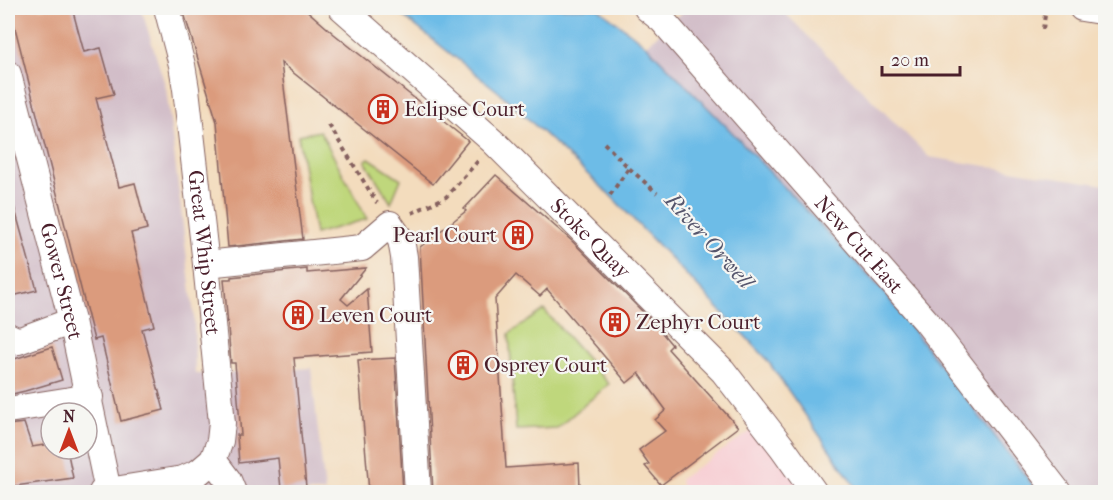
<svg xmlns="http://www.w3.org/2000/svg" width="1113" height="500" font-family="'IM FELL French Canon',serif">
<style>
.built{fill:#f7cfd4}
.industrial{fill:#d2bdc8;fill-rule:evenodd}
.green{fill:#bfd77b;stroke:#847b53;stroke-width:1.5}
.water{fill:#6dbce7;stroke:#5c6e89;stroke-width:1.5}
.building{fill:#db9b7d}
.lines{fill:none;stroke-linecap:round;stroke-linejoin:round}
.minor-casing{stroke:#85615e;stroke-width:28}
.path{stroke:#85615e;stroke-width:4;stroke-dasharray:4.5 4.5;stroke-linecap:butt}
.minor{stroke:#fff;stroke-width:26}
.labels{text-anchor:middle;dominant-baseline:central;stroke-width:4.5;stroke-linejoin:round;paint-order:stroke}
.poi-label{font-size:21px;fill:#4a1f2b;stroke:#f6f6f2;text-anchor:start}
.street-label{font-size:21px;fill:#4a1f2b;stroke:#f6f6f2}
.water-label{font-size:22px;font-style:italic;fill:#56566d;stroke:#f6f6f2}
</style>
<rect width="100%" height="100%" fill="#f6f6f2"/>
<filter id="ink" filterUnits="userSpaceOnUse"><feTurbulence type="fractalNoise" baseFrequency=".0167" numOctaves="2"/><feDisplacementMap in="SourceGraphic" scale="12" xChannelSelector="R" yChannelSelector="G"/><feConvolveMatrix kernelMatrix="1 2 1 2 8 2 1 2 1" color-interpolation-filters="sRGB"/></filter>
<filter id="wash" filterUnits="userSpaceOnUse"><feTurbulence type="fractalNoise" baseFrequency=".008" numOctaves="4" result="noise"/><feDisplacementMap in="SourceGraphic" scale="24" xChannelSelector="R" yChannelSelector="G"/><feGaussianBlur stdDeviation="1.35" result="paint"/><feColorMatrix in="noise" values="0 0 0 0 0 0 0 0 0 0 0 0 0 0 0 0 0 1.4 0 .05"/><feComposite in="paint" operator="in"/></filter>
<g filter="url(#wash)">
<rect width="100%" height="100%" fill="#f3dcbd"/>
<path class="built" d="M760 425 806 492H682L680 479Z"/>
<g class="industrial">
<path d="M8 8H141L166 88 194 316 195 374 237 373 311 368 325 492H8ZM51 413H87V449H51Z"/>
<path d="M687 8H780L929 157 1105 185V492H1038L883 291 727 127 646 45Z"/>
</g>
<g class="green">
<path d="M320 131 367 219 315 234 298 135Z"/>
<path d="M369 158 401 179 391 203 365 161Z"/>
<path d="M544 310 609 384 557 428 516 430 509 334Z"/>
</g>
<path class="water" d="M393 8H598L646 45 727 127 883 291 1038 492H859L765 357 610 195 500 93Z"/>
<g id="blocks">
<g class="building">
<path d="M10 8H72L84 52 101 48 114 94 96 98 119 187 135 183 147 229 131 233 154 326 142 329 164 410 121 421 101 338 94 340Z"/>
<path d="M203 8H304L334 34 468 141 433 184 281 63 303 239 228 247 217 122 184 13Z"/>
<path d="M496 175 572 241 653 322 672 345 668 349 738 427 661 485 645 466 649 464 639 450 665 431 655 420 666 410 639 373 627 383 547 289 540 296 516 275 495 299 506 468 579 463 580 488 524 492H433L420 247 466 211 464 209Z"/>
<path d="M14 206 37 290 8 297V207Z"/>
<path d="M366 268 341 299 348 305 367 289 372 352 294 358 306 487 281 489 278 458 239 463 237 435H241L235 363H231L224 279H231V277L307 269V273Z"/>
<path d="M52 347 62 380 25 391 8 395V361Z"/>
<path d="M395 358 403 492H369L358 360Z"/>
<path d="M24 423 32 447 51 444V449H67L73 478 8 487V425Z"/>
</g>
</g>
</g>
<g filter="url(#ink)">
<use href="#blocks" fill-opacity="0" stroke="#85615e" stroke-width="1.5"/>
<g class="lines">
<g class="minor-casing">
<g id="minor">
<path id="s1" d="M167 8 182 65 186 89 206 264 222 423 220 441 213 460 228 480 233 492"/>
<path id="s2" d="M342 8 494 142 723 371 782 447 814 492"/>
<path id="s3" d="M647 8 662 20 926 321 1058 492"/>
<path d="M1082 8 1106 12"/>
<path id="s4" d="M8 74 72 321 108 491"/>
<path d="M206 264 362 248 390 224 401 240 404 257 418 492"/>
<path d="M8 336 18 341 72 321"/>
<path d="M8 410 90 397"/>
<path d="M102 492 183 479 199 472 213 460"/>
</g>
</g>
<g class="path">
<path d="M1043 29 1046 8"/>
<path d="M329 125 377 203"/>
<path d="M604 143 629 168 657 193"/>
<path d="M610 195 629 168"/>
<path d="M412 213 446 197 478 161"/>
</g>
<use href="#minor" class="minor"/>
</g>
</g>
<defs>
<g id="building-ring" transform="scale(1.5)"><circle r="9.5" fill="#f6f6f2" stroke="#c8321e" stroke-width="1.5"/><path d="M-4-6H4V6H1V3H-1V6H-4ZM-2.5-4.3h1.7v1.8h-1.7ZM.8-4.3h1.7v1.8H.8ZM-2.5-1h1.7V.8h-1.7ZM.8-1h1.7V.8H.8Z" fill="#c8321e"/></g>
</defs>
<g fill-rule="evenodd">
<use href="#building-ring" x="383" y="109"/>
<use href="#building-ring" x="518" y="235"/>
<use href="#building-ring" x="298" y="315"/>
<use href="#building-ring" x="615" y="322"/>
<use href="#building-ring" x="463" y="365"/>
</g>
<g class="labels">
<g class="poi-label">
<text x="404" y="109">Eclipse Court</text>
<text x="497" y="235" text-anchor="end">Pearl Court</text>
<text x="319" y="315">Leven Court</text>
<text x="636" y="322">Zephyr Court</text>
<text x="484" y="365">Osprey Court</text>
</g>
<g class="street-label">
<text stroke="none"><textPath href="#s2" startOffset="339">Stoke Quay</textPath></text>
<text stroke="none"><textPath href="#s3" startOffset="318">New Cut East</textPath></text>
<text stroke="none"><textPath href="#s1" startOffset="248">Great Whip Street</textPath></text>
<text stroke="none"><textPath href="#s4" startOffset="214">Gower Street</textPath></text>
</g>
<g class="water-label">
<text transform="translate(709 241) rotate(48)">River Orwell</text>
</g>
</g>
<rect width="1113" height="500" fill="none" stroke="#f6f6f2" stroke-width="30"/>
<g transform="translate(69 431)"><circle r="28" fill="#f6f6f2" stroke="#b1a0a2" stroke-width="1.5"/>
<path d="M0-4.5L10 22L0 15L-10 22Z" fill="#c8321e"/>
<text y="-9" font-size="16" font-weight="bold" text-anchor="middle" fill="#4a1f2b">N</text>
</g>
<path d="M882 66v9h78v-9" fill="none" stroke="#4a1f2b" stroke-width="3"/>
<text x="891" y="66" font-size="18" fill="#4a1f2b" stroke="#f6f6f2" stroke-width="4.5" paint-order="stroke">20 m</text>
</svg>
